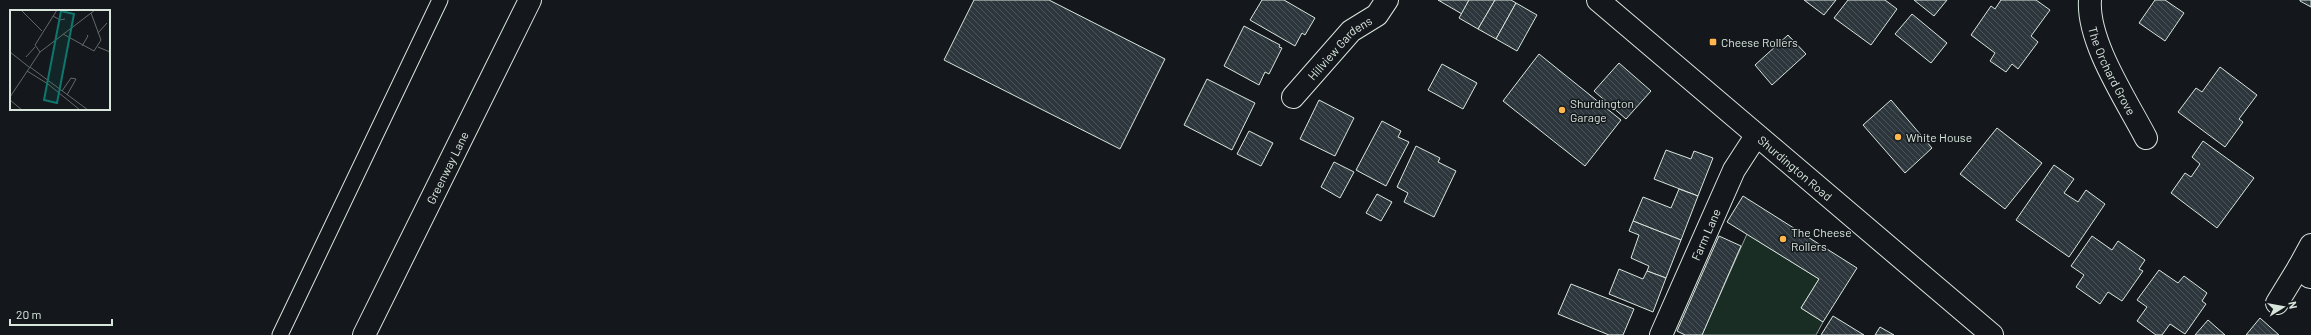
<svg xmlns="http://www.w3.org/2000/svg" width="2311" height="335" font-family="Barlow,sans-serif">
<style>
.green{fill:#1a2d24;stroke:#939e99}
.building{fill:url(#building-back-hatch);stroke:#d8e6dc}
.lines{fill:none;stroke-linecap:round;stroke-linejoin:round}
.lane-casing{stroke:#d8e6dc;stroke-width:17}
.street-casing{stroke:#d8e6dc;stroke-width:24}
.primary-casing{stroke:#d8e6dc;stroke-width:24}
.lane{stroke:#14181c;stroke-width:15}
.street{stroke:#14181c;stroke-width:22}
.primary{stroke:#14181c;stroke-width:22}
.poi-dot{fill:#ffb74d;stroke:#14181c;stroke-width:1.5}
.labels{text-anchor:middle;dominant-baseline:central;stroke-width:3;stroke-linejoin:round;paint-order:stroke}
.poi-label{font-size:12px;fill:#d8e6dc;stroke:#14181c;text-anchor:start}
.street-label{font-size:12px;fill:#d8e6dc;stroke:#14181c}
.inset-road{fill:none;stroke:#626a69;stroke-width:1}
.view{fill:#0f766e;fill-opacity:0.15;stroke:#0f766e;stroke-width:2}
.inset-edge{fill:none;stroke:#d8e6dc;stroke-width:2}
</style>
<defs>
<pattern id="building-back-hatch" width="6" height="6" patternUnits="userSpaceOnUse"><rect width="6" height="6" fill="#2c363c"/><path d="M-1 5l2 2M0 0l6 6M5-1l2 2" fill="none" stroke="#4a5358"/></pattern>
</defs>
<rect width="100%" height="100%" fill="#14181c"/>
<path class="green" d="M1747 234 1819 279 1801 308 1823 322 1816 335H1702Z"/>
<g class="building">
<path d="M974 0H1049L1165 59 1120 149 944 60Z"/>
<path d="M1262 0H1284L1315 18 1305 35 1302 33 1295 46 1250 20Z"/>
<path d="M1438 0H1469L1462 14Z"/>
<path d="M1469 0H1495L1478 29 1459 18Z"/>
<path d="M1495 0H1511L1516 3 1496 39 1478 29Z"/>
<path d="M1804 0H1836L1824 15Z"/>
<path d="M1848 0H1885L1897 9 1871 45 1834 18Z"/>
<path d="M1914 0H1947L1934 16Z"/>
<path d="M2001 0H2036L2050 10 2031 36 2038 42 2018 69 2012 64 2006 72 1990 61 1995 53 1971 35 1991 6 1995 9Z"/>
<path d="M2155 0H2165L2184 13 2165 41 2139 23Z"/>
<path d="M2300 0H2311V7L2300 1Z"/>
<path d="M1516 3 1537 15 1517 51 1496 39Z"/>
<path d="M1912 14 1947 43 1931 63 1895 34Z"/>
<path d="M1244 26 1280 45 1279 47 1282 48 1269 74 1265 72 1259 85 1224 66Z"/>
<path d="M1788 35 1806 54 1772 85 1755 65Z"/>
<path d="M1539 54 1621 120 1585 166 1503 101Z"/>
<path d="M1619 63 1651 91 1626 119 1594 91Z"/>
<path d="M1442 64 1477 83 1463 109 1428 90Z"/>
<path d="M2220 67 2257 95 2239 119 2243 122 2225 147 2178 112 2196 88 2202 92Z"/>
<path d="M1207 79 1255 103 1232 150 1184 125Z"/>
<path d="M1319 100 1354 118 1335 156 1300 139Z"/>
<path d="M1891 100 1932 148 1905 173 1863 125Z"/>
<path d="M1382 121 1401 131 1398 137 1409 142 1386 186 1356 170Z"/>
<path d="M1997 128 2042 163 2005 209 1960 174Z"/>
<path d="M1249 131 1273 143 1261 166 1237 154Z"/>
<path d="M2203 141 2254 178 2217 228 2171 193 2185 173 2191 177 2200 164 2192 157Z"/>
<path d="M1416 146 1440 158 1438 162 1456 171 1434 217 1404 202 1408 193 1397 187Z"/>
<path d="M1666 150 1691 159 1694 151 1713 158 1698 196 1654 179Z"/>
<path d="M1334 162 1354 172 1340 198 1321 187Z"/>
<path d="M2054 165 2074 179 2064 193 2078 202 2086 190 2105 204 2069 257 2016 220Z"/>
<path d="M1679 189 1698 196 1681 240 1633 221 1643 197 1671 208Z"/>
<path d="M1377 194 1392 202 1381 221 1366 213Z"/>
<path d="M1743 196 1857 268 1823 322 1801 308 1819 279 1727 222Z"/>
<path d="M1633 221 1681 240 1666 278 1647 271 1649 266 1631 258 1639 235 1629 231Z"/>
<path d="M1719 236 1741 246 1702 335H1685L1677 331Z"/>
<path d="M2092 236 2112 250 2118 241 2145 260 2139 269 2143 271 2122 301 2108 292 2100 304 2076 287 2084 275 2071 266Z"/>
<path d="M1619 269 1643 279 1647 271 1666 278 1653 312 1609 294Z"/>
<path d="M2159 270 2178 283 2184 276 2207 293 2202 301 2206 304 2185 334 2170 324 2162 335H2156L2137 321 2147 307 2137 300Z"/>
<path d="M1571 284 1634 309 1623 335H1609L1558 314Z"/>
<path d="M1833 316 1864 335H1821Z"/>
<path d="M2260 318 2279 335H2246Z"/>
<path d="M2208 320 2225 335H2195Z"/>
<path d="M1880 327 1894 335H1875Z"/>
</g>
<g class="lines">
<g class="lane-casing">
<path id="lane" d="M280 335 440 0"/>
</g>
<g class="street-casing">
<g id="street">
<path id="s1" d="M2090 0C2087 42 2127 101 2146 138"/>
<path id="s2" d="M1293 97 1351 31 1377 15 1387 0"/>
<path d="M2310 277 2299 267 2311 245"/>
<path d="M2277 303 2299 267"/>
<path id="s3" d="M364 335 530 0"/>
<path id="s4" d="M1661 335 1734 170 1756 136"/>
</g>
</g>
<g class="primary-casing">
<g id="primary">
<path id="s5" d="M1598 0 1992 335"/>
</g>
</g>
<use href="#lane" class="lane"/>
<use href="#street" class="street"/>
<use href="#primary" class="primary"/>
</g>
<g class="poi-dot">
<rect x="1709" y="38" width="8" height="8" rx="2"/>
<circle cx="1562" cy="110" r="4"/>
<circle cx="1898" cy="137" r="4"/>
<circle cx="1783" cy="239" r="4"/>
</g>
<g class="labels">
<g class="poi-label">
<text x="1721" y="42">Cheese Rollers</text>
<text x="1570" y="103">Shurdington<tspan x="1570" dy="14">Garage</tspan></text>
<text x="1906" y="137">White House</text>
<text x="1791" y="232">The Cheese<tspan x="1791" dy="14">Rollers</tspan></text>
</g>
<g class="street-label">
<text stroke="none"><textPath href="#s2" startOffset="68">Hillview Gardens</textPath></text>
<text stroke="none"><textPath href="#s1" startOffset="75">The Orchard Grove</textPath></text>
<text stroke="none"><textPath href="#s3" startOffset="187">Greenway Lane</textPath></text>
<text stroke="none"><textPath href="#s5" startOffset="259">Shurdington Road</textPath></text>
<text stroke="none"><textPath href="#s4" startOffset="110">Farm Lane</textPath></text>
</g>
</g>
<g transform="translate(10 10)">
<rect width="100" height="100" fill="#14181c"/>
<path class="inset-road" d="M11 0 32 21M43 6 50 10 55 9M88 23 97 13M53 24 84 41 91 30 81 3M72 36 78 26 77 25M88 37 100 42M0 42 19 57M30 42 25 35 47 0M16 47 25 37M20 57 78 100M17 61 38 74 70 100M52 81 61 68 66 69 57 85M0 87 30 42 85 0M0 90 12 100"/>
<path class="view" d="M51 1 64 4 47 93 34 90Z"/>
<rect width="100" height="100" class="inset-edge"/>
</g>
<g transform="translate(2283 307) rotate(79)" stroke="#14181c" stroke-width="3" paint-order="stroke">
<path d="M0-3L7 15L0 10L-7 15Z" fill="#d8e6dc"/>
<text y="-6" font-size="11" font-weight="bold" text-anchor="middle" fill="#d8e6dc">N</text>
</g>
<path d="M10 319v6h102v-6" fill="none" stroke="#d8e6dc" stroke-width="2"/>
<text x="16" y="319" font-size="12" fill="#d8e6dc" stroke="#14181c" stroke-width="3" paint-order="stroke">20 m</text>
</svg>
